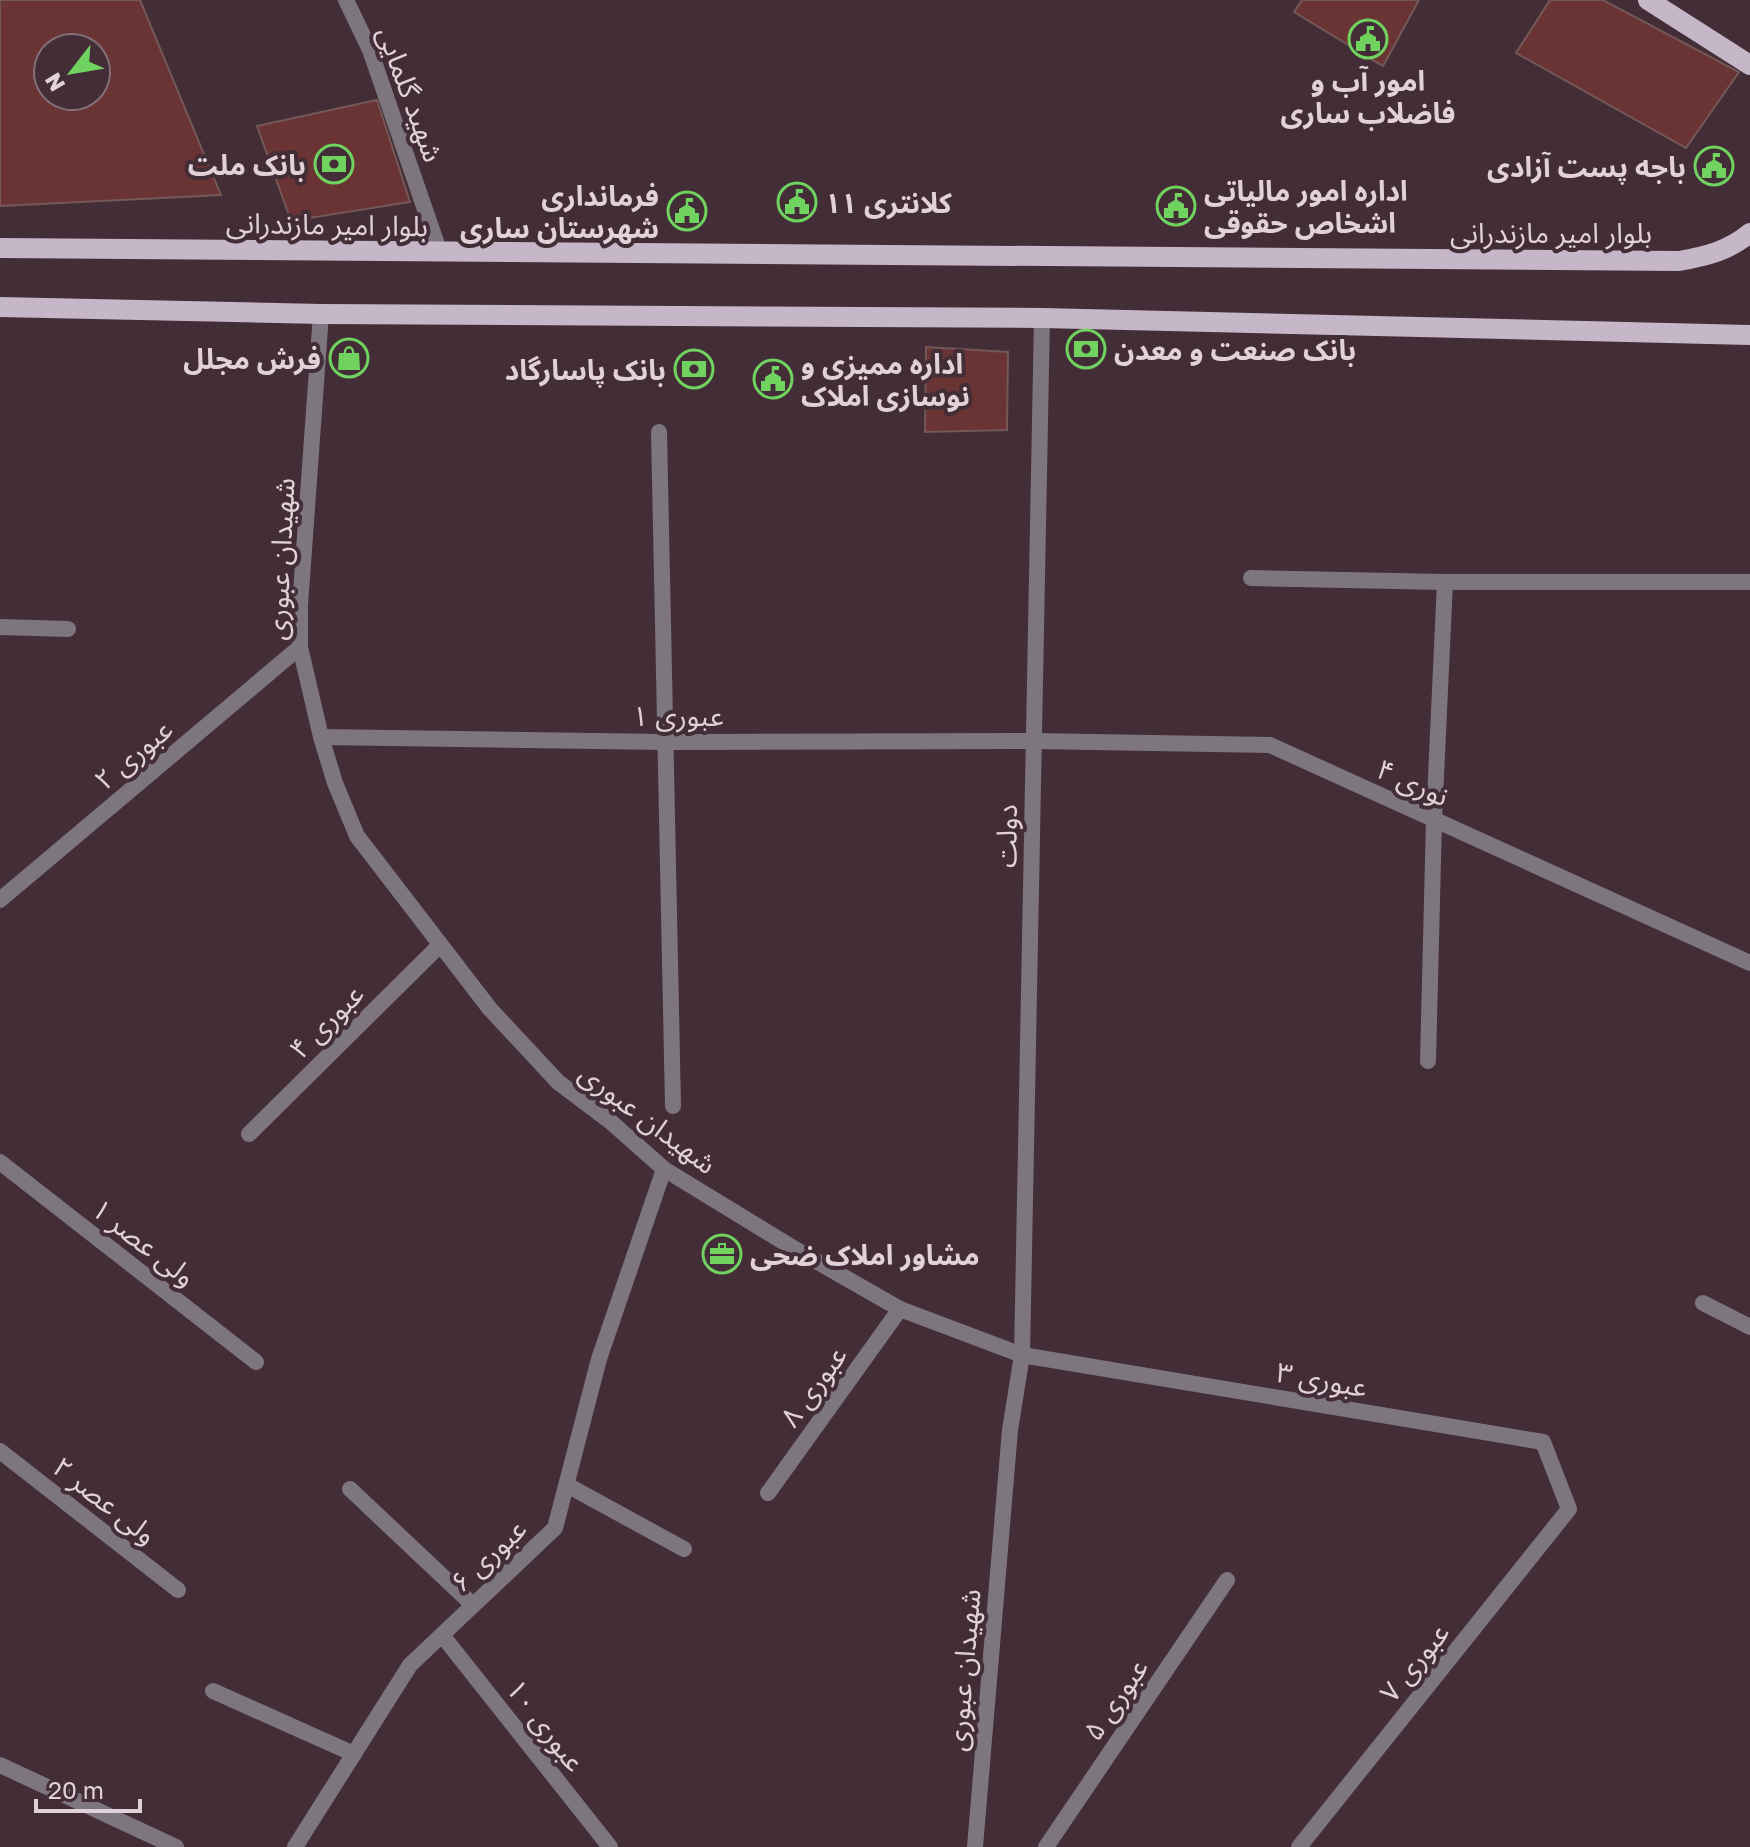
<svg xmlns="http://www.w3.org/2000/svg" width="1750" height="1847" font-family="'Golos Text','Noto Sans Arabic',sans-serif">
<style>
.building{fill:#6a3435;stroke:#745858;stroke-width:2;fill-rule:evenodd}
.lines{fill:none;stroke-linecap:round;stroke-linejoin:round}
.street{stroke:#7d767f;stroke-width:16}
.primary{stroke:#c5b6c8;stroke-width:20}
.labels{text-anchor:middle;dominant-baseline:central;stroke-width:8;stroke-linejoin:round;paint-order:stroke}
.poi-label{font-size:28px;font-weight:bold;fill:#e1d2d9;stroke:#432d37;text-anchor:end}
.street-label{font-size:28px;fill:#e1d2d9;stroke:#432d37}
</style>
<rect width="100%" height="100%" fill="#432d37"/>
<g class="building">
<path d="M0 0H140L221 195 0 206ZM48 48H96V96H48Z"/>
<path d="M1302 0H1419L1383 66 1294 12Z"/>
<path d="M1550 0H1603L1739 72 1686 148 1516 53Z"/>
<path d="M377 100 410 202 291 221 257 126Z"/>
<path d="M926 347 1008 352 1007 430 925 432Z"/>
</g>
<g class="lines">
<g class="street">
<path d="M346 0 370 50 440 253"/>
<path d="M321 314 300 605V647L321 737 335 783 357 836 490 1009 558 1082 611 1122 664 1169 795 1249 900 1309 1022 1355 1010 1430 975 1847"/>
<path d="M1042 318 1022 1355 1543 1442 1569 1509 1299 1847"/>
<path d="M659 432 673 1106"/>
<path d="M1251 578 1445 582"/>
<path d="M0 627 68 629"/>
<path d="M321 737 664 742 1034 741 1270 745 1750 963"/>
<path d="M0 900 300 647"/>
<path d="M1428 1061 1434 820 1445 582H1750"/>
<path d="M249 1134 440 945"/>
<path d="M0 1162 256 1362"/>
<path d="M1703 1303 1750 1327"/>
<path d="M0 1451 178 1590"/>
<path d="M567 1485 684 1549"/>
<path d="M350 1489 473 1605"/>
<path d="M768 1493 900 1309"/>
<path d="M442 1635 610 1847"/>
<path d="M213 1691 354 1754"/>
<path d="M0 1765 176 1847"/>
<path d="M295 1847 410 1665 555 1528 599 1359 664 1169"/>
<path d="M1046 1847 1227 1580"/>
</g>
<g class="primary">
<path d="M1648 0 1750 65"/>
<path d="M0 248 1679 261C1707 256 1728 251 1750 233"/>
<path d="M0 307 321 314 1042 318 1750 335"/>
</g>
</g>
<defs>
<g id="civic-ring" transform="scale(2)"><circle r="9.5" fill="#432d37" stroke="#70d35f" stroke-width="1.5"/><path d="M-.6-6.5H3V-4.5H.6V-3L4-1V1h2V6H-6V1h2V-1L-.6-3ZM-1.2 2.5V6h2.4V2.5Z" fill="#70d35f"/></g>
<g id="bank-ring" transform="scale(2)"><circle r="9.5" fill="#432d37" stroke="#70d35f" stroke-width="1.5"/><path d="M-6-4H6V4H-6ZM0-2.3a2.3 2.3 0 1 0 0 4.6a2.3 2.3 0 1 0 0-4.6Z" fill="#70d35f"/></g>
<g id="shop-ring" transform="scale(2)"><circle r="9.5" fill="#432d37" stroke="#70d35f" stroke-width="1.5"/><path d="M-5-2.5h2.3a2.7 3.5 0 0 1 5.4 0H5L5.5 6h-11ZM-1.5-2.5h3a1.5 2.3 0 0 0-3 0Z" fill="#70d35f"/></g>
<g id="office-ring" transform="scale(2)"><circle r="9.5" fill="#432d37" stroke="#70d35f" stroke-width="1.5"/><path d="M-6-3h4V-5.5h4V-3h4V5H-6ZM-1-4.5V-3h2v-1.5ZM-6 0V1H6V0Z" fill="#70d35f"/></g>
</defs>
<g fill-rule="evenodd">
<use href="#civic-ring" x="1368" y="39"/>
<use href="#bank-ring" x="334" y="164"/>
<use href="#civic-ring" x="1714" y="166"/>
<use href="#civic-ring" x="797" y="202"/>
<use href="#civic-ring" x="1176" y="206"/>
<use href="#civic-ring" x="687" y="211"/>
<use href="#bank-ring" x="1086" y="349"/>
<use href="#shop-ring" x="349" y="358"/>
<use href="#bank-ring" x="694" y="369"/>
<use href="#civic-ring" x="773" y="379"/>
<use href="#office-ring" x="722" y="1254"/>
</g>
<g class="labels">
<g class="poi-label">
<text x="1368" y="80" text-anchor="middle">امور آب و<tspan x="1368" dy="32">فاضلاب ساری</tspan></text>
<text x="306" y="164">بانک ملت</text>
<text x="1686" y="166">باجه پست آزادی</text>
<text x="1204" y="190" text-anchor="start">اداره امور مالیاتی<tspan x="1204" dy="32">اشخاص حقوقی</tspan></text>
<text x="659" y="195">فرمانداری<tspan x="659" dy="32">شهرستان ساری</tspan></text>
<text x="825" y="202" text-anchor="start">کلانتری ۱۱</text>
<text x="1114" y="349" text-anchor="start">بانک صنعت و معدن</text>
<text x="321" y="358">فرش مجلل</text>
<text x="801" y="363" text-anchor="start">اداره ممیزی و<tspan x="801" dy="32">نوسازی املاک</tspan></text>
<text x="666" y="369">بانک پاسارگاد</text>
<text x="750" y="1254" text-anchor="start">مشاور املاک ضحی</text>
</g>
<g class="street-label">
<text transform="translate(411 94) rotate(70)">شهید گلمایی</text>
<text transform="translate(327 224) rotate(1)">بلوار امیر مازندرانی</text>
<text x="1551" y="232">بلوار امیر مازندرانی</text>
<text transform="translate(280 559) rotate(-87)">شهیدان عبوری</text>
<text x="678" y="715">عبوری ۱</text>
<text transform="translate(133 754) rotate(-40)">عبوری ۲</text>
<text transform="translate(1413 782) rotate(24)">نوری ۴</text>
<text transform="translate(1006 836) rotate(-89)">دولت</text>
<text transform="translate(326 1021) rotate(-45)">عبوری ۴</text>
<text transform="translate(648 1118) rotate(37)">شهیدان عبوری</text>
<text transform="translate(144 1242) rotate(38)">ولی عصر ۱</text>
<text transform="translate(1322 1379) rotate(10)">عبوری ۳</text>
<text transform="translate(813 1386) rotate(-54)">عبوری ۸</text>
<text transform="translate(105 1500) rotate(38)">ولی عصر ۲</text>
<text transform="translate(488 1555) rotate(-43)">عبوری ۶</text>
<text transform="translate(1414 1662) rotate(-51)">عبوری ۷</text>
<text transform="translate(963 1670) rotate(-85)">شهیدان عبوری</text>
<text transform="translate(1115 1699) rotate(-56)">عبوری ۵</text>
<text transform="translate(546 1725) rotate(52)">عبوری ۱۰</text>
</g>
</g>
<g transform="translate(72 72) rotate(239)"><circle r="38" fill="#432d37" stroke="#826f78" stroke-width="2"/>
<path d="M0-6L14 30L0 20L-14 30Z" fill="#70d35f"/>
<text y="-12" font-size="22" font-weight="bold" text-anchor="middle" fill="#e1d2d9">N</text>
</g>
<path d="M36 1799v12h104v-12" fill="none" stroke="#e1d2d9" stroke-width="4"/>
<text x="48" y="1799" font-size="24" fill="#e1d2d9" stroke="#432d37" stroke-width="6" paint-order="stroke">20 m</text>
</svg>
